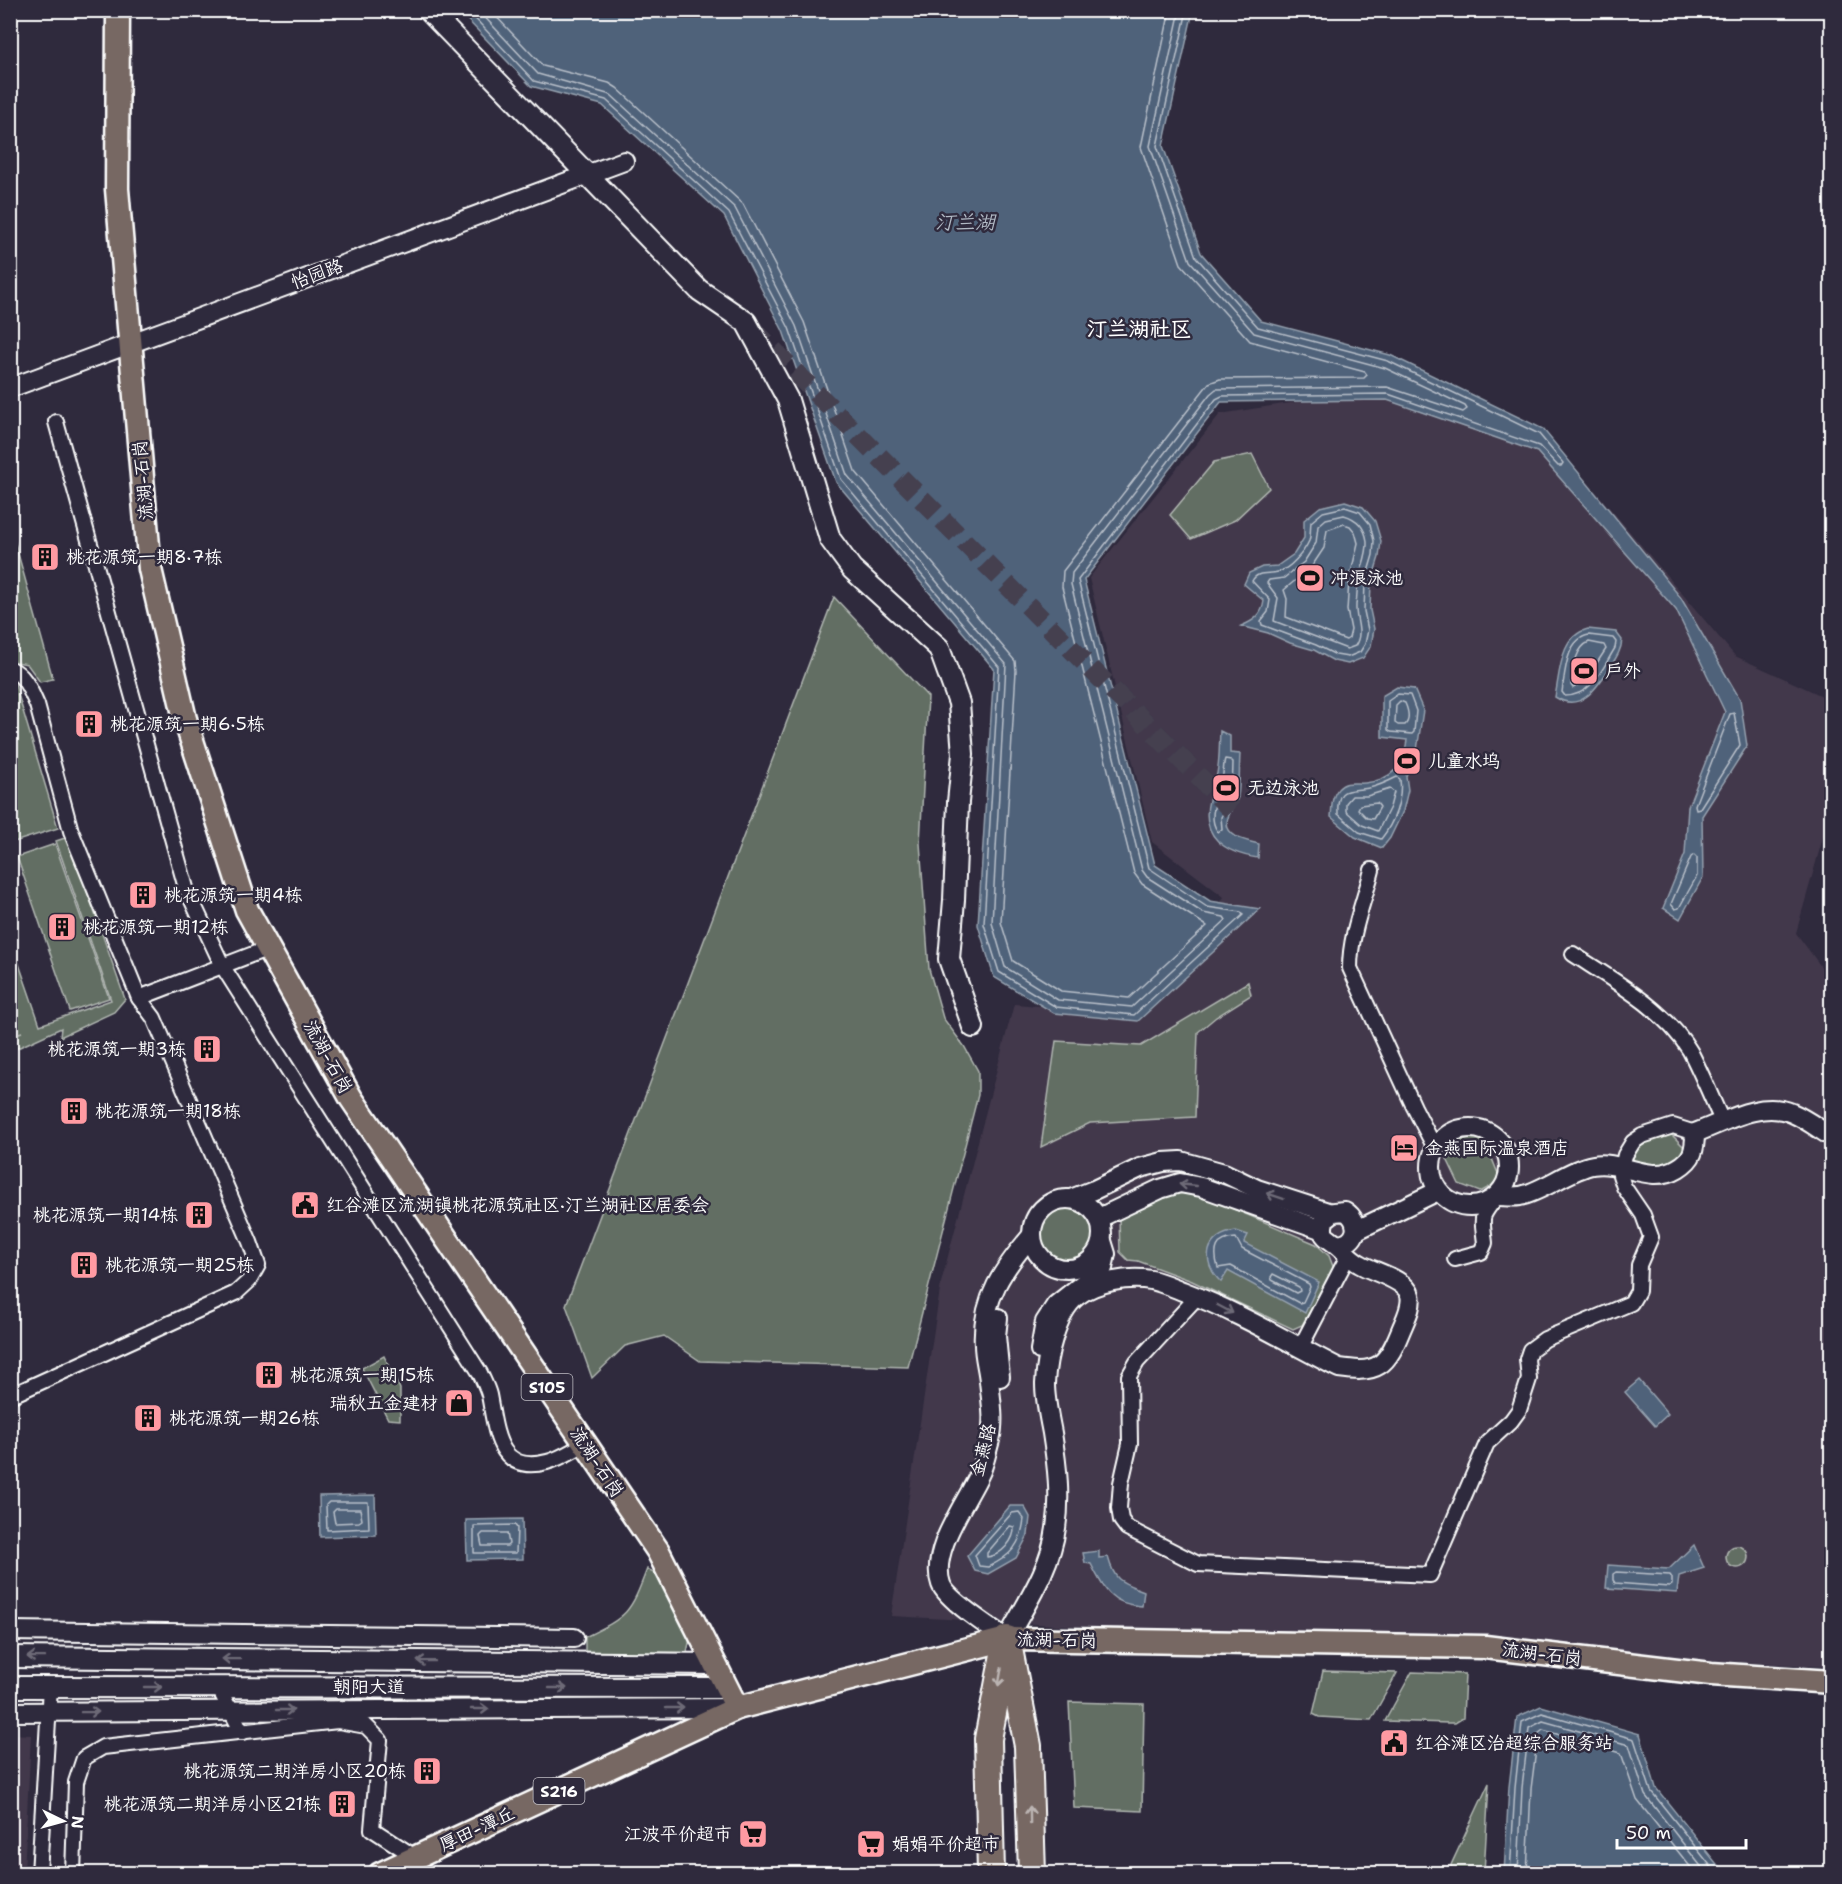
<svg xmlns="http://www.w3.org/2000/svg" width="1842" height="1884" font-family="'Shantell Sans','LXGW WenKai TC',sans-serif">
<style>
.built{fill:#42384b}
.green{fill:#626e63;stroke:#b0b6b1;stroke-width:1.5}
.water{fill:#4f627a;stroke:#95a1af;stroke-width:1.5}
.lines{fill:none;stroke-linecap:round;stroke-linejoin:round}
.shore{stroke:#b9c0ca;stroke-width:1.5}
.secondary-tunnel{stroke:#443f50;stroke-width:20;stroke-dasharray:20 10;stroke-linecap:butt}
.minor-casing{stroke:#fff;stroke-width:18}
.tertiary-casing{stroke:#fff;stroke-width:22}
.secondary-casing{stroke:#fff;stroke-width:24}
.primary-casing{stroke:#fff;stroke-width:27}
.motorway-casing{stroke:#fff;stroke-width:30}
.minor{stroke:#2f2a3d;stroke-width:14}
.tertiary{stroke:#2f2a3d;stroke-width:18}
.secondary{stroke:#2f2a3d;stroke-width:20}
.primary{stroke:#776864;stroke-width:22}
.motorway{stroke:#776864;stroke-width:26}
.oneway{stroke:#6d6a77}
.oneway2{stroke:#bbb4b2}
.labels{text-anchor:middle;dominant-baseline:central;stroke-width:5;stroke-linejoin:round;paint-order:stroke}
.shield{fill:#2f2a3d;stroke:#c1bfc5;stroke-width:1.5}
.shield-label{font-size:16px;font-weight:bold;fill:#fff}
.street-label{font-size:18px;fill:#fff;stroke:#2f2a3d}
.poi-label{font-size:18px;fill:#fff;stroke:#2f2a3d;text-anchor:start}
.water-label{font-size:20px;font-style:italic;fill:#b0b8c3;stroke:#2f2a3d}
.quarter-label{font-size:21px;font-weight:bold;fill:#fff;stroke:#2f2a3d}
</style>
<rect width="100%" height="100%" fill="#2f2a3d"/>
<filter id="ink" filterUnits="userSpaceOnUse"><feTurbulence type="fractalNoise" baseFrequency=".0167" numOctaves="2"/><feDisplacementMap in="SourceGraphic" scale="12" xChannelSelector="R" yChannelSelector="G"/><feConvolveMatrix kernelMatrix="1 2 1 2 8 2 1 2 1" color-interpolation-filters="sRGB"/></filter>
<g filter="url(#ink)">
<g class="built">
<path d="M1411 384 1551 439 1735 656 1831 700V809L1796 933 1831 980V1667L891 1616 941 1283 1014 1004 1142 1014 1224 897 1152 842 1089 578 1220 414Z"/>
<path d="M11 1734 31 1735 24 1873 11 1874Z"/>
</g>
<g class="green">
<path d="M1252 454 1269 488 1235 520 1191 539 1170 515 1214 462Z"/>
<path d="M10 525 53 679 40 682 27 664 11 661Z"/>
<path d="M834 597 928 697 920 843 929 969 943 1018 964 1046 978 1071V1095L908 1367 700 1361 664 1336 625 1346 592 1378 566 1305Z"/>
<path d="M11 677 15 684 58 828 11 843Z"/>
<path d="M68 837 125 999 114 1012 60 1037 61 1028 11 1051V1036L22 1032 11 1035 10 938 40 1025 111 1000 56 841Z"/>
<path d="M55 844 109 998 70 1011 17 857Z"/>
<path d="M1248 982 1251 995 1216 1017 1198 1032 1195 1117 1090 1123 1041 1147 1056 1041 1141 1046Z"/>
<path d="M1670 1133 1684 1147C1673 1171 1655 1168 1633 1164V1154L1638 1146Z"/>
<path d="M1482 1134 1501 1181 1480 1192 1459 1184 1447 1159C1454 1141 1464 1138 1482 1134Z"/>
<path d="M1180 1192 1203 1196 1316 1244 1329 1256 1334 1269 1302 1325 1293 1329 1192 1281 1138 1261 1128 1260 1120 1252 1119 1218 1124 1210Z"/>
<circle cx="1068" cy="1233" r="29"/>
<path d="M384 1356 400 1389V1420L388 1419 362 1368Z"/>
<circle cx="1737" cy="1557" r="11"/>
<path d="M647 1569 656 1573 691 1635 686 1656H585V1637C628 1616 630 1614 647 1569Z"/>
<path d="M1323 1671 1397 1673 1371 1720 1319 1717 1313 1714Z"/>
<path d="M1412 1672 1465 1674 1463 1718 1455 1723H1449L1385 1721Z"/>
<path d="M1069 1702 1144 1704 1142 1811 1074 1808Z"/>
<path d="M1489 1783 1484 1873H1451V1865Z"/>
</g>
<g class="water">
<path d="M459 11H1193L1163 146 1201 253 1261 321 1390 355 1543 429 1681 598 1740 699 1747 746 1702 816 1703 877 1680 919 1663 908 1685 854 1688 807 1725 712 1676 610 1537 452 1387 400 1221 402 1084 580 1155 865 1210 901 1260 909 1138 1021 1054 1013 994 977 978 925 994 669 836 482 783 331 724 216 602 105 531 86Z"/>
<path d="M1345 501 1363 507 1375 521 1381 541 1379 557 1371 583 1370 610 1374 629 1371 646 1363 658 1348 664 1334 661 1314 650 1290 643 1268 633 1241 626C1254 621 1262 615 1264 601L1244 584 1249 573 1262 567 1277 566 1294 554 1304 538V520L1320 507Z"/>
<path d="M1588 629 1616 632 1622 640C1621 652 1615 659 1609 669 1596 689 1580 713 1555 697 1560 672 1560 636 1588 629Z"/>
<path d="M1397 687 1414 689 1423 710 1417 750 1406 776 1408 790 1403 811 1390 838 1382 848 1355 837 1331 817C1332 807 1331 797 1338 789 1346 780 1355 784 1365 783 1392 780 1404 766 1407 740L1382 737V696Z"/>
<path d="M1220 731 1230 736V753L1240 754C1239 768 1240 783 1238 797 1236 804 1230 810 1228 818 1222 836 1246 841 1259 844L1258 858C1225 853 1200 837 1209 800 1211 792 1215 785 1216 778 1220 763 1219 746 1220 731Z"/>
<path d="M1236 1231 1248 1235 1244 1243 1319 1282 1305 1313 1228 1271 1221 1282C1200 1262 1205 1235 1236 1231Z"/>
<path d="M1639 1380 1668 1414 1655 1426 1625 1392Z"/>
<path d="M375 1495 376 1535 320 1537 319 1496Z"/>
<path d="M1010 1506H1024L1030 1517 1028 1535 1016 1558 988 1574 975 1571 967 1556Z"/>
<path d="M522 1519 523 1559 467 1560 466 1520Z"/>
<path d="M1694 1545 1704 1568 1679 1576 1677 1593 1606 1588 1608 1565 1669 1569Z"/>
<path d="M1099 1551V1558L1108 1557C1115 1582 1121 1582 1144 1591L1142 1606C1111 1605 1103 1588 1091 1564L1085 1563 1083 1553Z"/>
<path d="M1541 1706 1640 1734 1656 1788 1724 1873H1504L1509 1787 1517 1717Z"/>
</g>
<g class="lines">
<g class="shore">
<path d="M467 10 534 81 606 100 729 213 789 328 841 479 999 667 984 924 999 972 1056 1007 1134 1015 1243 915 1241 912 1207 907 1149 868 1078 580 1216 399 1222 396 1388 394 1539 446 1558 466H1561L1563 463 1539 434 1388 361 1258 327 1196 257 1157 146 1187 10"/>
<path d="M478 10 538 74 611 95 735 208 796 326 847 475 1006 664 992 923 1005 967 1058 1000 1132 1007 1226 920 1224 917 1203 913 1147 877 1142 870 1071 584 1072 573 1210 394 1216 389 1387 387 1463 412 1467 409 1465 406 1385 368 1254 333 1190 261 1150 146 1180 10"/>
<path d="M490 10 543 66 609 83 617 88 743 204 804 322 855 471 1015 661 1016 671 1001 922 1013 961 1061 991 1129 998 1207 926 1142 884 1134 873 1062 587 1063 571 1209 383 1220 379 1364 378 1367 375 1365 372 1250 341 1181 264 1141 147 1170 10"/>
<path d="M1345 507 1360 512 1370 524 1374 541 1373 555 1365 582 1364 611 1368 630 1365 644 1360 652 1348 657 1336 655 1316 645 1262 625 1261 621 1268 612 1270 600 1252 581C1258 570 1268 575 1278 572 1290 569 1304 552 1309 541 1311 536 1310 528 1311 522L1323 512Z"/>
<path d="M1344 515C1358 519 1365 527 1367 541 1368 553 1362 566 1359 578 1357 586 1357 596 1356 605 1355 621 1364 632 1355 646L1347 649 1274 621 1278 598 1267 583 1269 580 1284 578 1304 562 1316 543 1318 526 1326 519Z"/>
<path d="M1344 524 1350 526 1355 532 1358 543 1349 581 1347 610 1351 630 1349 638 1346 640 1286 617 1287 599 1284 590 1312 566 1324 548 1327 530Z"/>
<path d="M1589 635 1613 638 1616 642 1615 648C1602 669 1592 696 1565 696L1562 692C1565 673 1566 639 1589 635Z"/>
<path d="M1589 642 1604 645 1606 649 1585 681 1573 688 1571 685C1574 670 1574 649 1589 642Z"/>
<path d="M1398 694 1410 695 1416 711 1414 732 1412 734 1391 732 1388 730V701Z"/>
<path d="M1400 701 1405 703C1408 710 1411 719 1405 725H1398L1395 723 1396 705Z"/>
<path d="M1734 713 1740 745 1700 808 1696 809 1695 805 1730 714Z"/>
<path d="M1225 759 1231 760 1233 762 1232 797 1221 817 1222 829 1218 832C1206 817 1219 795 1222 779 1224 772 1223 765 1225 759Z"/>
<path d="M1397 777 1400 779C1403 799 1394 823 1381 839L1359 832 1338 814C1336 785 1349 792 1369 788 1379 786 1387 782 1397 777Z"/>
<path d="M1390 789 1394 792 1390 807 1378 831 1362 825 1346 811V803L1352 796H1367Z"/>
<path d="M1377 803 1380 807 1373 819 1367 818 1358 809 1360 805Z"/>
<path d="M1694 855 1697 858V876L1679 908 1675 909 1671 904 1691 857Z"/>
<path d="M1236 1238 1242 1249 1309 1284 1310 1287 1303 1302 1299 1303 1231 1266 1218 1268C1213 1250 1215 1239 1236 1238Z"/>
<path d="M1273 1274 1299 1287 1300 1291 1296 1293 1272 1280 1271 1277Z"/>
<path d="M329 1502H368L369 1528 327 1530 326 1505Z"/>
<path d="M336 1509H360L362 1520 359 1522 335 1523 333 1512Z"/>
<path d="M1019 1512 1024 1519C1021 1545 1011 1556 988 1567L979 1566 975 1555 1012 1513Z"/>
<path d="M515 1525 517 1528 516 1553H474V1526Z"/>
<path d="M1010 1526 1014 1527C1015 1540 1001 1556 987 1557V1553Z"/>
<path d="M483 1533H507L509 1544 507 1546H482L480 1536Z"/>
<path d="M1616 1572 1670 1575 1672 1578V1585L1669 1587 1615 1583 1613 1580V1574Z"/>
<path d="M1510 1874 1515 1788 1522 1722 1542 1713 1634 1739 1651 1791 1717 1874"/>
<path d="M1518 1874 1522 1788 1529 1728 1543 1721 1629 1745 1645 1795 1707 1874"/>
<path d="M1527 1874 1531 1789 1538 1734 1543 1730 1621 1753 1637 1800 1696 1874"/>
</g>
<path class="secondary-tunnel" d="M752 329 1233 811"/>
<g class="minor-casing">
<g id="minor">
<path d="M56 422 186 888 223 967 480 1373C483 1380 487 1387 489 1395 496 1430 497 1475 547 1462 560 1459 573 1450 585 1444"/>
<path d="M10 669C25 674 31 692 37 705L71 831 139 998 154 1018 250 1242 258 1265 249 1281 236 1293 10 1396"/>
<path d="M1372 870C1364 902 1350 934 1350 968L1414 1107 1435 1148"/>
<path d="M1573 954C1613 980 1665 1009 1690 1051 1702 1074 1712 1099 1723 1123"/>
<path d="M139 998 269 948"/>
<path d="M1455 1259 1481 1252 1485 1243C1482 1215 1479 1219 1497 1196"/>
<path d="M1197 1297 1137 1362 1129 1376 1130 1444 1121 1483 1119 1508 1121 1520 1127 1528 1198 1564 1430 1575 1487 1443 1511 1421 1519 1410 1529 1379 1527 1359 1530 1350 1545 1339 1631 1303 1638 1291 1639 1265 1651 1237 1643 1215 1624 1187 1620 1175 1625 1155 1633 1142 1642 1136 1673 1126 1695 1133"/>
<path d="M1300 1348 1348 1256"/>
<path d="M218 1687 242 1732"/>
<path d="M39 1874 50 1687"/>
<path d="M73 1874 76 1782 84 1758 103 1747 338 1721 366 1726 380 1740 372 1829 415 1857"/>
</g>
</g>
<g class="tertiary-casing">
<g id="tertiary">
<path d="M10 388 624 161"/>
<circle cx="1470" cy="1167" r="39"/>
<path d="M1497 1196C1504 1196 1513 1197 1520 1196 1542 1192 1570 1169 1593 1165 1622 1160 1650 1185 1678 1168 1693 1159 1695 1150 1695 1133 1725 1122 1760 1100 1792 1113 1806 1119 1819 1129 1832 1137"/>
<circle cx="1067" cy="1234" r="35"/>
<path d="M1071 1199 1094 1190 1140 1168 1163 1162 1181 1161 1224 1173 1257 1189 1331 1213"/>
<path d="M1099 1218 1160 1189 1180 1183 1201 1187 1323 1230"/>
<path d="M1357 1230 1438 1191"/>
<path d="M998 1318 996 1336 1000 1377"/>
<path d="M1040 1350 1045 1322 1056 1305 1103 1268 1106 1254 1102 1241"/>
<path d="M10 1631 574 1638"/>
<path d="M1007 1639C1025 1605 1051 1568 1056 1528 1061 1496 1057 1465 1052 1433 1049 1417 1045 1400 1045 1384 1046 1359 1056 1312 1077 1296 1096 1282 1127 1276 1151 1280 1162 1282 1174 1288 1185 1292 1238 1312 1288 1342 1339 1368 1353 1370 1368 1372 1379 1365 1390 1358 1396 1342 1401 1330 1405 1320 1413 1306 1410 1295 1406 1279 1373 1272 1360 1264 1352 1260 1346 1253 1339 1247 1329 1237 1318 1238 1325 1219L1334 1212 1345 1211C1362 1222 1358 1244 1337 1245"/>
<path d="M1007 1639C992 1629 946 1599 941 1584 929 1550 968 1501 981 1471 985 1461 987 1450 990 1440 995 1421 991 1400 989 1381 988 1369 984 1357 984 1345 981 1299 1004 1268 1032 1235"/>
<path d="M10 1712 735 1708"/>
</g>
</g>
<g class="secondary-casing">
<g id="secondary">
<path d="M428 10 699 290 746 322 788 400 830 539 852 569 939 648 959 703 963 754 958 802 954 900 949 959 973 1027"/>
<path d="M10 1657 715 1664"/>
<path d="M10 1687 727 1688"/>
</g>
</g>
<g class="primary-casing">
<g id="primary">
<path d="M118 10 117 189 150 569 185 719 247 910 351 1098 658 1551 737 1708 1007 1639 1485 1647 1711 1674 1832 1682"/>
<path d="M380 1874 737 1708"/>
</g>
</g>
<g class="motorway-casing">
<path id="motorway" d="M991 1874 988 1739 1007 1639 1028 1746 1032 1874"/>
</g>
<use href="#minor" class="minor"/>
<use href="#tertiary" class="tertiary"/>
<use href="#secondary" class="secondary"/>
<use href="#primary" class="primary"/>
<use href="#motorway" class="motorway"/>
</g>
<defs><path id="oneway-shaft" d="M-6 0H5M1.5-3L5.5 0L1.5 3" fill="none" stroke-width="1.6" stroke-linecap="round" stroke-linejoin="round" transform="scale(1.5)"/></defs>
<g class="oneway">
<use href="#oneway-shaft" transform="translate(1188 1185) rotate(-174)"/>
<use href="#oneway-shaft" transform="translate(1275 1196) rotate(-161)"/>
<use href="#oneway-shaft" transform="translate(1225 1309) rotate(28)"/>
<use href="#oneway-shaft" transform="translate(36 1657) rotate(-179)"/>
<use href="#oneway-shaft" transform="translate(231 1659) rotate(-179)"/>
<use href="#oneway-shaft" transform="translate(426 1661) rotate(-179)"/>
<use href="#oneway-shaft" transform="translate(153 1687)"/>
<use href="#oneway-shaft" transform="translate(558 1688)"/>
<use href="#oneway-shaft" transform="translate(675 1708)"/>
<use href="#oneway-shaft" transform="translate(480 1709)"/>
<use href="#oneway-shaft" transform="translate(285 1710)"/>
<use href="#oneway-shaft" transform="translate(90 1712) rotate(-1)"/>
</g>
<g class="oneway2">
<use href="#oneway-shaft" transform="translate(1000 1677) rotate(100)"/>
<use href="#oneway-shaft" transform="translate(1030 1815) rotate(-91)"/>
</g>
</g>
<defs>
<g id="building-square" transform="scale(1.5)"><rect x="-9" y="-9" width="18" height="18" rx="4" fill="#ff9aa2" stroke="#2f2a3d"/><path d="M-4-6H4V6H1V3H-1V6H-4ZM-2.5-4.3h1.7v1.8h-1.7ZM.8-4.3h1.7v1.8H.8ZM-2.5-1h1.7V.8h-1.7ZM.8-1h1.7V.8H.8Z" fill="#111"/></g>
<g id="stadium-square" transform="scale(1.5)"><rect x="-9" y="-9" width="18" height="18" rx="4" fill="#ff9aa2" stroke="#2f2a3d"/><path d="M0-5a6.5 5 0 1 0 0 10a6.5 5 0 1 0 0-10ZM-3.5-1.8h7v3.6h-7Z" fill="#111"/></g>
<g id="hotel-square" transform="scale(1.5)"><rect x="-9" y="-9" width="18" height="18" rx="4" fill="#ff9aa2" stroke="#2f2a3d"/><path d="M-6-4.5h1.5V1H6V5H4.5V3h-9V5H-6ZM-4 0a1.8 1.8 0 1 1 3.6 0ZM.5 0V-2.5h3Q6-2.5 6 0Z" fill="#111"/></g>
<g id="civic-square" transform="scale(1.5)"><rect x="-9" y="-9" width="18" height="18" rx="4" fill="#ff9aa2" stroke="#2f2a3d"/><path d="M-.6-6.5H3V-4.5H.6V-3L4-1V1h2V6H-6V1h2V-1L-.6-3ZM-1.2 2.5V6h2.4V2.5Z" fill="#111"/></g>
<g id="shop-square" transform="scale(1.5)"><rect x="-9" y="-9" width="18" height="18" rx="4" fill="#ff9aa2" stroke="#2f2a3d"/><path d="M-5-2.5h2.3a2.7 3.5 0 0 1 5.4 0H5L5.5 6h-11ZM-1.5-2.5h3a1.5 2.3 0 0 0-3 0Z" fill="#111"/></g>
<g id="supermarket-square" transform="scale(1.5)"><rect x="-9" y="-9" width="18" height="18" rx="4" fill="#ff9aa2" stroke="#2f2a3d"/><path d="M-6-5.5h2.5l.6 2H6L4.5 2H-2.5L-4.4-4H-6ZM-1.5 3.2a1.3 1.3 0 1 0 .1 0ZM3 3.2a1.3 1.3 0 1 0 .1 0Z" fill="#111"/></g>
</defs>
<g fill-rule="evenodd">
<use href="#building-square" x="45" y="557"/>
<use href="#stadium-square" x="1310" y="578"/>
<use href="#stadium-square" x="1584" y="671"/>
<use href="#building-square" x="89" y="724"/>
<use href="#stadium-square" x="1407" y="761"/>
<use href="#stadium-square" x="1226" y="788"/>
<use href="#building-square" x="143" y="895"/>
<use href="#building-square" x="62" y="927"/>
<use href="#building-square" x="207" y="1049"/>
<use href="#building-square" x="74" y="1111"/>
<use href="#hotel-square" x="1404" y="1148"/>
<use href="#civic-square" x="305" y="1205"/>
<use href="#building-square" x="199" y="1215"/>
<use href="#building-square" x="84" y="1265"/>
<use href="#building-square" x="269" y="1375"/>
<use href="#shop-square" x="459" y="1403"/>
<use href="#building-square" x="148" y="1418"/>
<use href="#civic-square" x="1394" y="1743"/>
<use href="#building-square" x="427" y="1771"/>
<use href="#building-square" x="342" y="1804"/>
<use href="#supermarket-square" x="753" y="1834"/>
<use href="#supermarket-square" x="871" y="1844"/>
</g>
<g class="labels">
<g class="shield">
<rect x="521.5" y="1374" width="51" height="26" rx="4.5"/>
<rect x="533.5" y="1778" width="51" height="26" rx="4.5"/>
</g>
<g class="shield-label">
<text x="547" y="1387">S105</text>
<text x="559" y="1791">S216</text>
</g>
<g class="street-label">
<text transform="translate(317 274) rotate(-20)">怡园路</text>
<text transform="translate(143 480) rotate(-95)">流湖-石岗</text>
<text transform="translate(328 1057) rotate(61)">流湖-石岗</text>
<text transform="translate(983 1450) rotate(-75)">金燕路</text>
<text transform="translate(597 1462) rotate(56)">流湖-石岗</text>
<text transform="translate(1057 1640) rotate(1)">流湖-石岗</text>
<text transform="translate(1542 1654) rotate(7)">流湖-石岗</text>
<text x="369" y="1687">朝阳大道</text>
<text transform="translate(477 1829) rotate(-25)">厚田-潭丘</text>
</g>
<g class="poi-label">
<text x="66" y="557">桃花源筑一期8·7栋</text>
<text x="1331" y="578">冲浪泳池</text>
<text x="1605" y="671">户外</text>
<text x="110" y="724">桃花源筑一期6·5栋</text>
<text x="1428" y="761">儿童水坞</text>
<text x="1247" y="788">无边泳池</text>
<text x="164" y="895">桃花源筑一期4栋</text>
<text x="83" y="927">桃花源筑一期12栋</text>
<text x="186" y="1049" text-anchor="end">桃花源筑一期3栋</text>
<text x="95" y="1111">桃花源筑一期18栋</text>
<text x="1425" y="1148">金燕国际温泉酒店</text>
<text x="326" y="1205">红谷滩区流湖镇桃花源筑社区·汀兰湖社区居委会</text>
<text x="178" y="1215" text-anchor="end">桃花源筑一期14栋</text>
<text x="105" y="1265">桃花源筑一期25栋</text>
<text x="290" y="1375">桃花源筑一期15栋</text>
<text x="438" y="1403" text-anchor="end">瑞秋五金建材</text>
<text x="169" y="1418">桃花源筑一期26栋</text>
<text x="1415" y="1743">红谷滩区治超综合服务站</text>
<text x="406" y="1771" text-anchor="end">桃花源筑二期洋房小区20栋</text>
<text x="321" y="1804" text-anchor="end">桃花源筑二期洋房小区21栋</text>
<text x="732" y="1834" text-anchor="end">江波平价超市</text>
<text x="892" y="1844">娟娟平价超市</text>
</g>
<g class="water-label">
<text x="965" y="222">汀兰湖</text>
</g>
<g class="quarter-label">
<text x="1139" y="329">汀兰湖社区</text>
</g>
</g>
<rect width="1842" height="1884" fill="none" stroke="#2f2a3d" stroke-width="36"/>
<rect x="18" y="18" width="1806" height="1848" fill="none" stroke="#fff" stroke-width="2" filter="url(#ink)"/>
<g transform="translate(63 1821) rotate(95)" stroke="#2f2a3d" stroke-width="4.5" paint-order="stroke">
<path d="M0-4.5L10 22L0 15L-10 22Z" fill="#ffffff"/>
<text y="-9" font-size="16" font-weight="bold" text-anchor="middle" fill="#ffffff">N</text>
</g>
<path d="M1617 1839v9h129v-9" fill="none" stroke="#ffffff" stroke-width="3"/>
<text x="1626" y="1839" font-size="18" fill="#ffffff" stroke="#2f2a3d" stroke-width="4.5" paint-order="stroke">50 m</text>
</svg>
